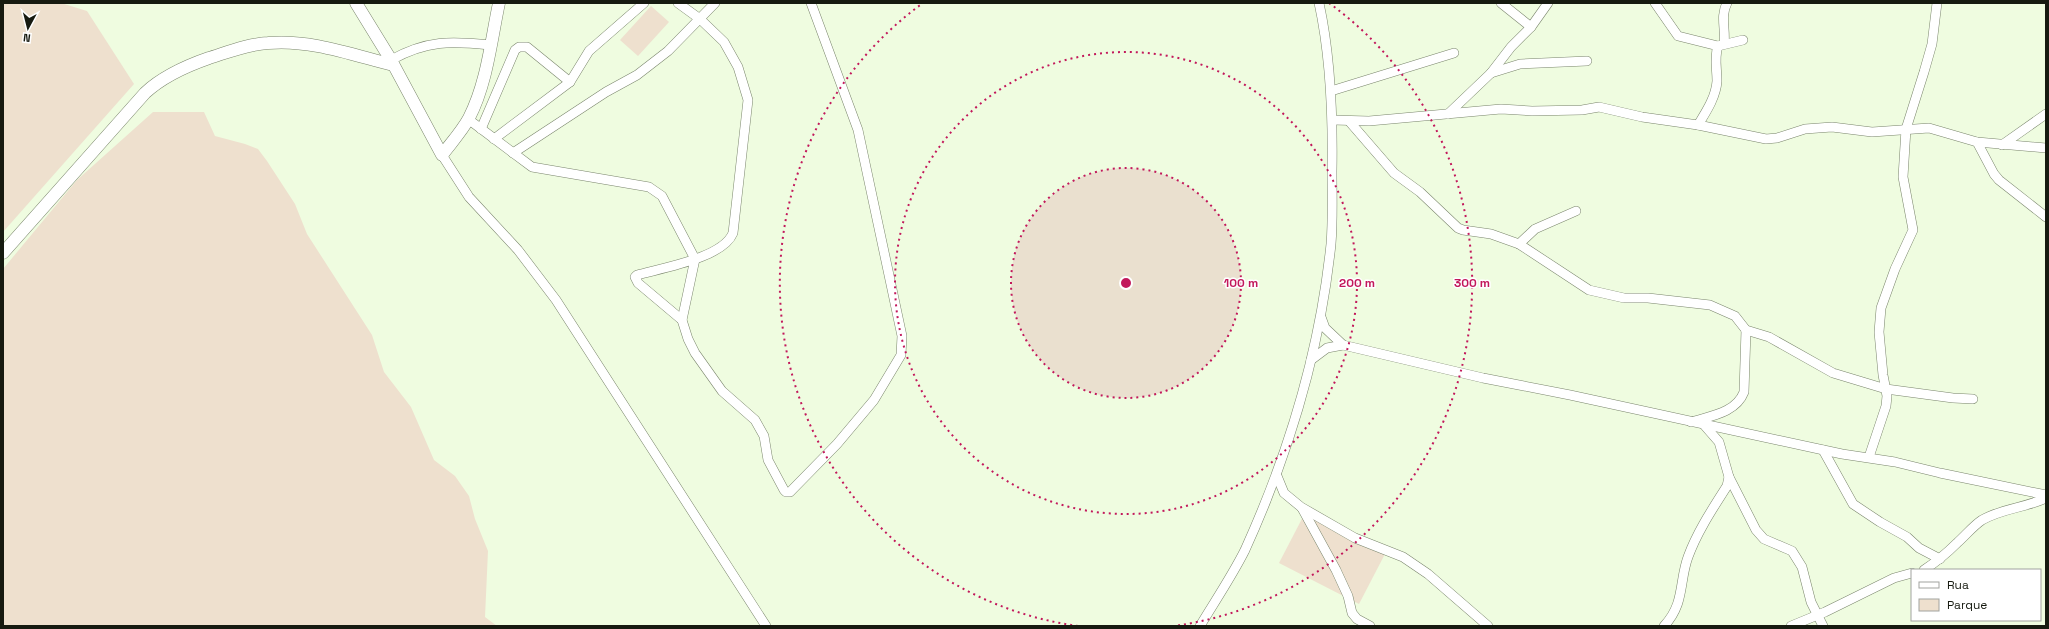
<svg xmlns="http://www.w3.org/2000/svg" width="2049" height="629" font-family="'Space Grotesk',sans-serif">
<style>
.green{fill:#eee0ce}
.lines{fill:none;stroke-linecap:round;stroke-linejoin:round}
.minor-casing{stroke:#7a856c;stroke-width:10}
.tertiary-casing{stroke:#7a856c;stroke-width:13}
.minor{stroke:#fff;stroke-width:9}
.tertiary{stroke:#fff;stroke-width:12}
.ring{fill:none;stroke:#c2185b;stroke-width:2;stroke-dasharray:2 4}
.centre{fill:#c2185b;stroke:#fff;stroke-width:2}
.ring-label{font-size:12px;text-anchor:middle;font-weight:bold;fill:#c2185b;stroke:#fff;stroke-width:3;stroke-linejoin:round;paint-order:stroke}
</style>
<rect width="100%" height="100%" fill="#effce0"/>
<g class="green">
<path d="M3 3H61L87 11 134 84 3 232Z"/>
<path d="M651 6 669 22 638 56 620 40Z"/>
<path d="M153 112H204L215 136 245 144 258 149 267 161 295 204 307 234 372 335 384 372 411 407 434 460 455 476 469 496 475 519 488 551 485 617 497 626H3V269L77 180Z"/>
<path d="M1306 511 1386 552 1359 604 1279 563Z"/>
</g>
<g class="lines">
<g class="minor-casing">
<g id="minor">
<path d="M678 3 700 19 724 42 738 67 748 100 733 233C723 258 662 268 637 275L635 277 638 283 682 320"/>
<path d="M1501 3 1531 27"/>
<path d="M1655 3 1678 36 1718 46 1743 40"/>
<path d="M1724 44C1726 30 1720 16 1727 3"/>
<path d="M391 60C427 40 451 41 490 45"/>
<path d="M1491 73 1520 64 1587 61"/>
<path d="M1331 91 1454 53"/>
<path d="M1448 114 1491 73 1511 47 1531 27 1548 3"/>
<path d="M468 119 532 167 649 187 662 196 695 259 682 320 688 339 695 353 722 391 755 420 764 436 768 460 784 490 786 492H790L837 444 874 400 901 355 902 336 858 130 811 3"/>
<path d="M1333 120 1369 121 1501 109 1532 111 1582 110 1599 107 1642 117 1698 125 1766 139 1777 138 1805 129 1832 127 1872 132 1929 128 1977 142 2046 148"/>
<path d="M1349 121 1394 173 1420 192 1458 228 1463 230 1491 234 1519 244 1589 290 1624 298H1648L1710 305 1735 316 1746 330 1769 337 1833 373 1886 389 1953 398 1973 399"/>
<path d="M1698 125C1706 112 1716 97 1717 81 1717 68 1714 58 1718 46"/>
<path d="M481 129 515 50 519 47H527L570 82"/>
<path d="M494 139 570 82 589 51 644 3"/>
<path d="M1977 142 1994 174 1999 180 2046 217"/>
<path d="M2002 145 2046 114"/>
<path d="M513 153 606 92 637 75 668 51 715 3"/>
<path d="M442 155 469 197 518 250 556 300 766 626"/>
<path d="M1519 244 1535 229 1576 211"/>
<path d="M1321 317 1325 328 1343 345 1483 378 1570 395 1842 454 1895 462 1940 473 2046 495"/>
<path d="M1311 360 1327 348 1343 345"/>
<path d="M1691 422C1710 416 1736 413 1744 392L1746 330"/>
<path d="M1705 426 1719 442 1729 477 1756 530 1764 539 1792 551 1802 567 1811 602 1823 626"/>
<path d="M1823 450 1853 504 1880 522 1907 537 1919 548 1940 559"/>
<path d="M1869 457 1886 406 1887 396 1883 375 1879 332 1881 308 1895 269 1913 230 1903 177 1906 129 1924 72 1932 44 1937 3"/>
<path d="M1277 476 1284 493 1301 507 1355 538 1403 557 1428 574 1488 626"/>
<path d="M1302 508 1336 570 1348 596 1352 613 1357 619 1370 626"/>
<path d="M1924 570C1936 562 1947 553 1957 543 1966 535 1973 526 1982 520 2003 508 2025 508 2046 498"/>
<path d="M1200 626C1215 601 1232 576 1245 550 1289 453 1320 350 1331 244 1333 220 1332 195 1332 172 1333 115 1331 58 1319 3"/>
<path d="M1664 626C1685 604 1679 581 1688 557 1697 532 1713 508 1727 486L1729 477"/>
<path d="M1791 626 1825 612 1894 578 1912 573"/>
</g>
</g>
<g class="tertiary-casing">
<g id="tertiary">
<path d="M356 3 391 60 442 155C451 143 462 131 469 118 487 83 491 41 499 3"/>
<path d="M3 253 145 93C163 76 186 66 209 58 228 52 248 44 268 43 310 39 353 55 393 65"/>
</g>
</g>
<use href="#minor" class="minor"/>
<use href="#tertiary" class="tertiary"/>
</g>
<circle cx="1126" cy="283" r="115" fill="#c2185b" fill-opacity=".12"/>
<g class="ring">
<circle cx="1126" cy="283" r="115"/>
<circle cx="1126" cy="283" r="231"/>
<path d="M1078 626A346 346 0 0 1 923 3M1329 3A346 346 0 0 1 1174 626"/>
</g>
<circle cx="1126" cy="283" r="6" class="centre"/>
<g class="ring-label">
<text x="1241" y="287">100 m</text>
<text x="1357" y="287">200 m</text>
<text x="1472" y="287">300 m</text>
</g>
<rect width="2049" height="629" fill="none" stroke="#161a10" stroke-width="8"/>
<rect x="1911" y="569" width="130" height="52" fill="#ffffff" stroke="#a2a39f"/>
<rect x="1919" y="582" width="20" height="6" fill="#ffffff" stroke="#a2a39f"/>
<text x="1947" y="589" font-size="12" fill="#161a10">Rua</text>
<rect x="1919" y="599" width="20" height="12" fill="#eee0ce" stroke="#a2a39f"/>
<text x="1947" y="609" font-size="12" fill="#161a10">Parque</text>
<g transform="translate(28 28) rotate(187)" stroke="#ffffff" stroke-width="3" paint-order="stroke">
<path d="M0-3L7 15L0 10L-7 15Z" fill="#161a10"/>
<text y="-6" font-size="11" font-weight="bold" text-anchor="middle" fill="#161a10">N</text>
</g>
</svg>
